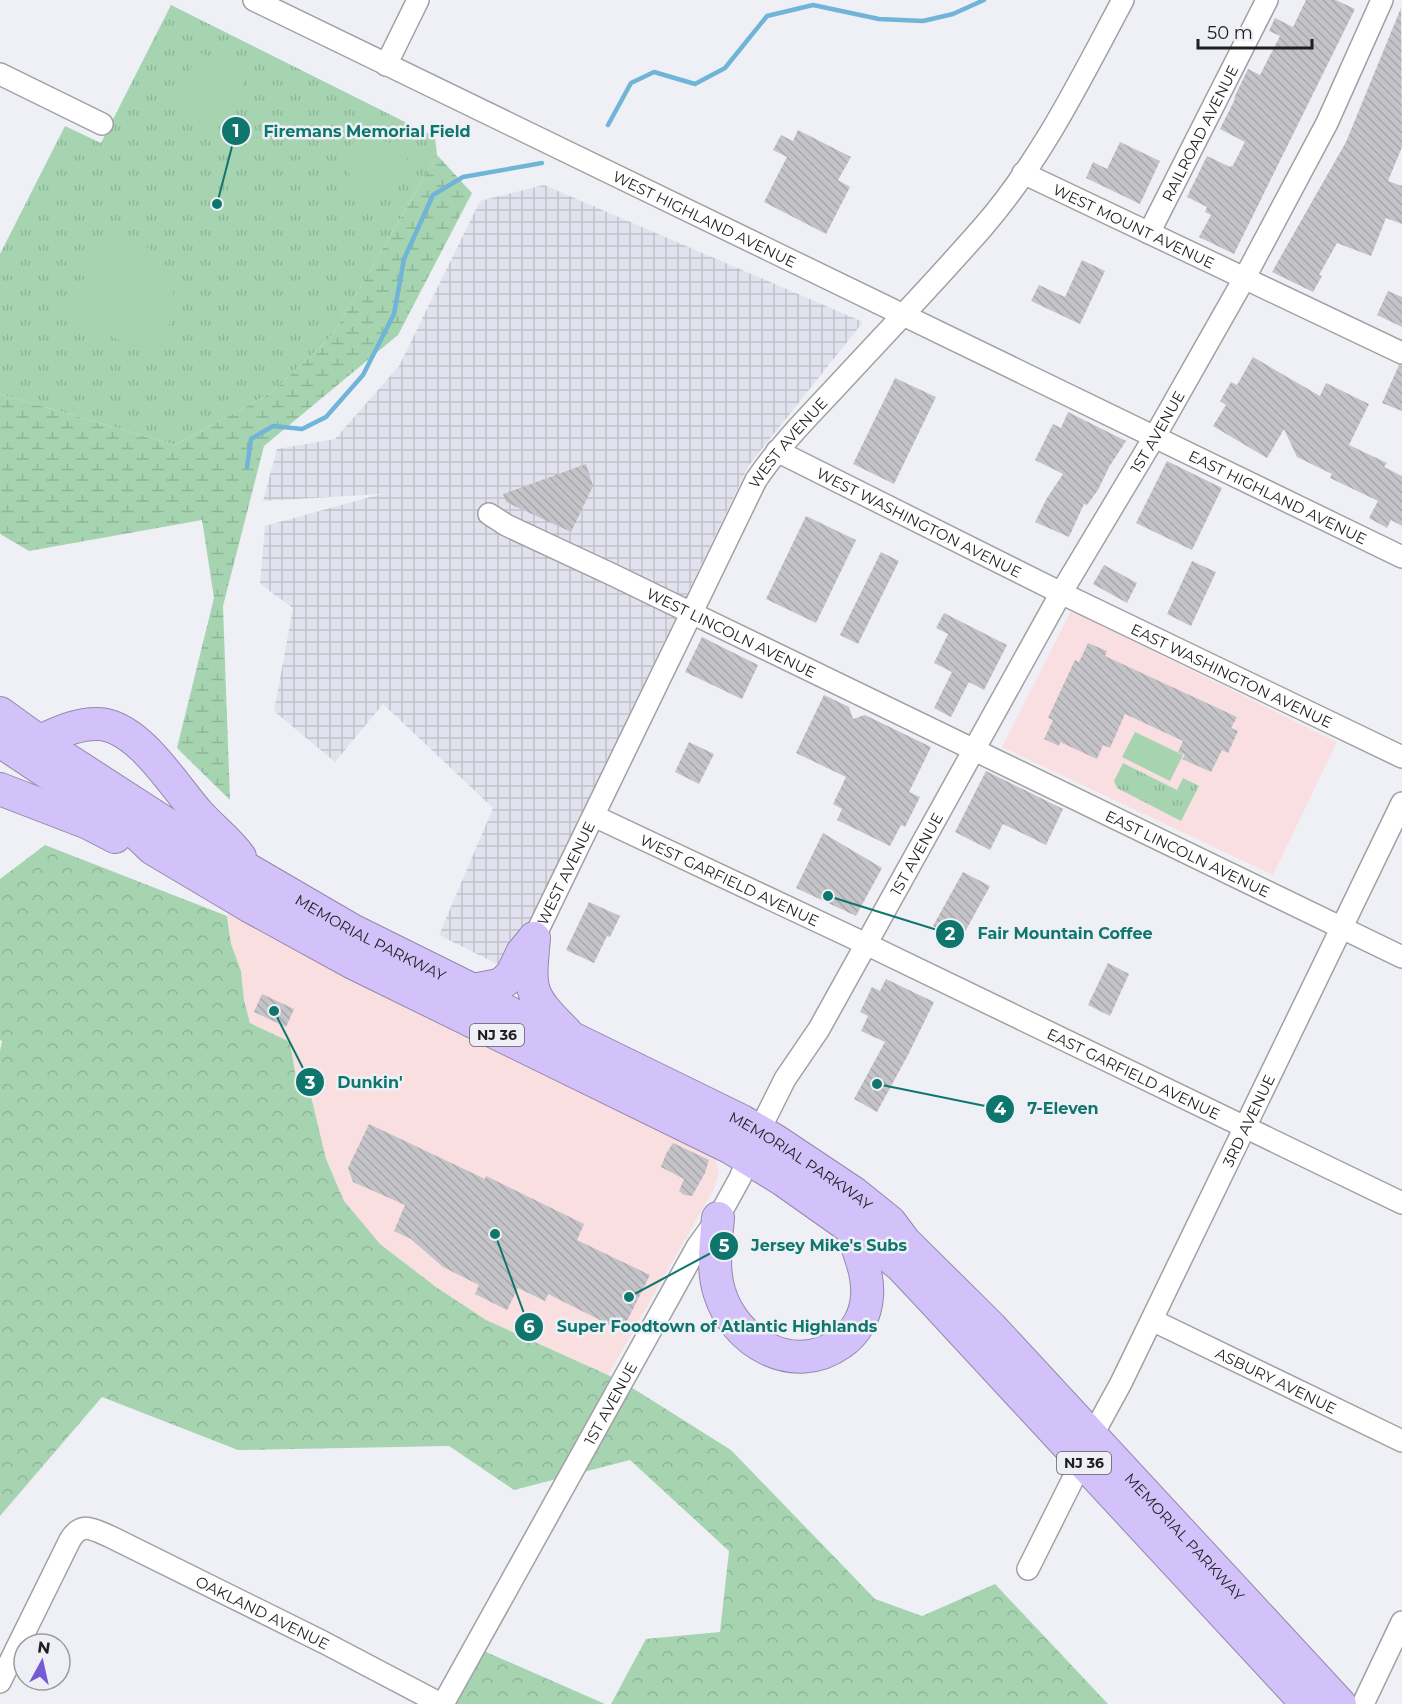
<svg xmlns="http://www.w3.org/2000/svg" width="1402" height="1704" font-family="Montserrat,sans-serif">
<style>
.commercial{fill:#fadfe1}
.industrial{fill:url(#industrial-grid)}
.education{fill:#f9dfe2}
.grass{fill:url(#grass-tufts)}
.forest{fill:url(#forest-crowns)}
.wetland{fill:url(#wetland-marsh)}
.pitch{fill:#a6d4b1}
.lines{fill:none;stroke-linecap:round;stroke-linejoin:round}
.stream{stroke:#70b5d8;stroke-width:4.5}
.building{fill:url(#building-back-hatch)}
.minor-casing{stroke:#a1a1a5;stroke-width:24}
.highway-casing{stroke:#9488ad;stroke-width:34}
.minor{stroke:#fff;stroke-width:21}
.highway{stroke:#d3c1f9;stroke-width:32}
.labels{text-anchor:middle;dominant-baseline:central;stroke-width:5;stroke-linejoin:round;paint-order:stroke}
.shield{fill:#eff0f5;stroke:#5d5e61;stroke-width:1.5}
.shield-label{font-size:14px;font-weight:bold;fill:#1f1f21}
.street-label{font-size:15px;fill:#1f1f21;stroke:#eff0f5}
.leader{fill:none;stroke:#0f766e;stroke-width:2}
.callout-dot{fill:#0f766e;stroke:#eff0f5;stroke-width:2}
.mark-label{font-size:18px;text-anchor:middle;font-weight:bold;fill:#fff}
.callout-label{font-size:16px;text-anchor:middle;font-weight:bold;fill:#0f766e;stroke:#eff0f5;stroke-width:5;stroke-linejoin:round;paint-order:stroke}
</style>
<defs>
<pattern id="industrial-grid" width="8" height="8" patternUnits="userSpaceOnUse" patternTransform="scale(1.5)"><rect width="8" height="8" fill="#e2e2ee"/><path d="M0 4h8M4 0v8" fill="none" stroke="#c1c1cc"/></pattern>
<pattern id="grass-tufts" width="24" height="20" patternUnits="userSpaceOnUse" patternTransform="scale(1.5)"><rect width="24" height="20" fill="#a6d4b1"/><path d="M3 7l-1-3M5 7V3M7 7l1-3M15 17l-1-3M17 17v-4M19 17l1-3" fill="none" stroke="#8eb698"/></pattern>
<pattern id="forest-crowns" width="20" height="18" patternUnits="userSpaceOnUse" patternTransform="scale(1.5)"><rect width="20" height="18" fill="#a6d4b1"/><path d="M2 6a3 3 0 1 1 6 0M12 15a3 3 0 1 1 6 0" fill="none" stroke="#8eb698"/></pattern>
<pattern id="wetland-marsh" width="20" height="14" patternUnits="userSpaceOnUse" patternTransform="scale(1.5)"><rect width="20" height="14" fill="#a6d4b1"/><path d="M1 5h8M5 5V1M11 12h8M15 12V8" fill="none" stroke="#8eb698"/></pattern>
<pattern id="building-back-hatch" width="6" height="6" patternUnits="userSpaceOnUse" patternTransform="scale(1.5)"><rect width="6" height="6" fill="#c3c3c8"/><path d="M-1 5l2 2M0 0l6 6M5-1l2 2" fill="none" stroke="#a7a7ac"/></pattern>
</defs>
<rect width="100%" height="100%" fill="#eff0f5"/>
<path class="commercial" d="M227 908 713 1155 716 1159 719 1174 714 1189 608 1375 486 1320 436 1287 380 1244 360 1223 344 1201 326 1159 310 1092 298 1091 290 1042 250 1023 244 1000 241 971 231 944Z"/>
<path class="industrial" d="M544 185 863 322 749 465 507 969 439 935 493 808 383 704 335 762 274 711 293 608 260 584 265 526 381 494 263 501 277 449 335 439 399 366 480 201Z"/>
<path class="education" d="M1071 611 1337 742 1273 875 1002 747Z"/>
<g class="grass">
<path d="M171 5 435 137 437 155 332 336 271 393 175 445 0 394V254L65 126 101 143Z"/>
<path d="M1123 763 1177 790 1183 778 1199 786 1181 821 1117 788 1114 781Z"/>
</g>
<g class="forest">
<path d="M45 845 227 916 231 944 241 971 244 1000 250 1023 290 1042 298 1090 310 1092 326 1159 344 1201 380 1244 436 1287 486 1320 608 1375 634 1389 731 1450 875 1599 922 1616 995 1584 1108 1704H611L646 1639 720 1632 729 1551 630 1460 514 1490 449 1446 238 1450 102 1397 0 1516V1051L2 1041 0 1040V879Z"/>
<path d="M470 1645 605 1704H437Z"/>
</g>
<path class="wetland" d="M437 155 472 193 398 335 264 446 223 606 230 800 177 748 214 598 202 520 29 551 0 534V394L175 445 271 393 332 336Z"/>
<g class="pitch">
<path d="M199 52 243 74C245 116 194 131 177 96Z"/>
<path d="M365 131 410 153 388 198C373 200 364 195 355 184 340 164 346 144 365 131Z"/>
<path d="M106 229 149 248 164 262 174 286 170 323 158 344 147 352 67 317Z"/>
<path d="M1135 732 1183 755 1170 781 1122 757Z"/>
</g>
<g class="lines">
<g class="stream">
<path d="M608 125 631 83 654 72 695 84 725 68 767 16 813 5 879 19 923 21 953 14 984 0"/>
<path d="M247 467 251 439 273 426 302 429 326 417 363 375 394 314 404 259 433 195 463 177 542 163"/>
</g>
</g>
<g class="building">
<path d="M1306 0H1336L1355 9 1234 254 1199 237 1211 215 1205 212 1207 207 1187 197 1207 156 1230 167 1231 165 1232 167 1245 142 1220 129 1235 99 1234 98 1248 69 1260 75 1280 36 1269 31 1275 18 1293 27Z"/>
<path d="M1401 8 1402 147 1388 181 1402 186V224L1386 218 1371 256 1337 243 1319 275 1322 276 1313 292 1272 272 1346 142Z"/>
<path d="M798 130 851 157 838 180 850 187 826 234 764 202 787 157 773 150 781 135 793 141Z"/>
<path d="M1120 142 1160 161 1140 204 1086 178 1093 162 1107 169Z"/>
<path d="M1082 260 1105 271 1080 324 1031 301 1039 285 1065 297Z"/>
<path d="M1388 291 1402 297V327L1377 315Z"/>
<path d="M1253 357 1320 396 1326 383 1369 404 1349 445 1387 463 1384 467 1402 476V526L1391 520 1387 528 1369 518 1378 501 1330 478 1332 474 1297 457 1284 429 1267 458 1213 426 1226 405 1220 401 1231 382 1237 385Z"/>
<path d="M1399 365 1402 366V411L1382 403Z"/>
<path d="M895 378 936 397 894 484 853 464Z"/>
<path d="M1068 412 1126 441 1109 467 1098 490 1087 505 1084 504 1069 537 1035 522 1047 498 1063 474 1035 460 1053 424 1061 428Z"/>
<path d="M1167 461 1222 488 1192 550 1136 523Z"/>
<path d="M586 464 593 486 571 532 506 502 503 494Z"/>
<path d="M806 516 856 540 816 623 766 599Z"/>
<path d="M881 552 899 561 858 644 840 635Z"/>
<path d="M1192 561 1216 572 1191 626 1167 614Z"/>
<path d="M1104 565 1137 583 1127 603 1093 584Z"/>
<path d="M944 613 1007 645 984 690 969 682 951 717 934 708 952 672 934 663 948 634 936 628Z"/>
<path d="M702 637 758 665 742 699 685 672Z"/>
<path d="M1088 643 1107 651 1105 656 1237 717 1231 728 1238 731 1228 753 1222 750 1211 772 1182 759 1185 755 1178 752 1183 741 1125 714 1110 748 1103 745 1097 759 1060 742 1059 746 1044 739 1053 720 1048 718 1075 660 1079 662Z"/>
<path d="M824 695 849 707 853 719 865 715 931 747 909 792 920 797 905 827 901 825 890 846 837 820 842 809 833 804 846 777 796 753Z"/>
<path d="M689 742 714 754 699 784 675 772Z"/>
<path d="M986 771 1063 809 1046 845 1003 824 990 850 955 832Z"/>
<path d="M823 833 882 868 856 916 796 888Z"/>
<path d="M963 872 990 886 960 941 933 926Z"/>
<path d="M589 902 620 916 610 937 607 936 594 963 566 950Z"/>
<path d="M1108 963 1129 974 1110 1016 1088 1005Z"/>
<path d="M886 979 934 1002 908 1055 877 1112 854 1099 885 1042 861 1031 868 1016 860 1012 872 987 880 991Z"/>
<path d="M262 994 294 1009 286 1027 254 1012Z"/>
<path d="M369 1124 485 1179 486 1176 584 1224 577 1240 650 1275 622 1331 548 1294 545 1301 518 1288 507 1310 475 1294 479 1285 443 1267 411 1239 394 1231 405 1205 353 1182 348 1168Z"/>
<path d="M673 1143 709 1160 705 1173 692 1196 684 1195 679 1191 684 1179 661 1167 666 1154Z"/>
</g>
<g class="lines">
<g class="minor-casing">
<g id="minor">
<path id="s1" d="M254 0 1402 557"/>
<path d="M386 65 418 0"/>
<path d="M0 74 102 124"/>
<path id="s2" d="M1023 173 1402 353"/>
<path id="s3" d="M1149 233 1267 0"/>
<path id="s4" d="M777 451 1061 593 1402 757"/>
<path id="s5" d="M489 514 506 525 611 574 1402 957"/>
<path id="s6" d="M594 816 866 944 1402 1203"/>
<path id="s7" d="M534 938 756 480C779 446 808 417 836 387 885 334 935 282 983 227 1042 159 1081 78 1123 0"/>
<path id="s8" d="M1152 1320 1402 1441"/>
<path id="s9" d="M1092 1436 1121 1383 1402 803"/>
<path d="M1028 1569 1082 1461"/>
<path id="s10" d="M0 1682 70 1540C82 1520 94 1530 111 1537L323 1642 441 1704"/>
<path id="s11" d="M443 1704 697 1247 718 1218 740 1178 759 1131 785 1079 819 1029 1061 593 1155 436 1244 279 1327 123 1382 0"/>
<path d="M1363 1704 1402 1622"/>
</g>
</g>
<g class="highway-casing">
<g id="highway">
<path id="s12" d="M0 713 40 742 213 854 249 870 352 930 473 990 492 1004 540 1028 570 1037 742 1121 776 1141 854 1193 890 1222 905 1242 991 1327 1340 1704"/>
<path d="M0 741 132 829 153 849 249 906 355 964 731 1148 783 1180 875 1245 901 1266 932 1299 1307 1704"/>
<path d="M24 747C48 739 72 723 98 724 138 725 174 786 198 813 211 828 229 841 240 857"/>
<path d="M0 789 88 823 115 837"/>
<path d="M534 938C529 991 528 994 566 1032"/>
<path d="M473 990 499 985 506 980 512 974 522 953 532 941"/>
<path d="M718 1218C716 1241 712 1268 719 1291 734 1343 794 1377 841 1343 856 1333 866 1315 867 1296 869 1273 858 1252 852 1230"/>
</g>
</g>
<use href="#minor" class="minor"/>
<use href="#highway" class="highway"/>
</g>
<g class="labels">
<g class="shield">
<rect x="470" y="1024" width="54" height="22" rx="4.5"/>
<rect x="1057" y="1452" width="54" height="22" rx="4.5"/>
</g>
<g class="shield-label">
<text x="497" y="1035">NJ 36</text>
<text x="1084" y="1463">NJ 36</text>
</g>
<g class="street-label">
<text stroke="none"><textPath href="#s3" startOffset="112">RAILROAD AVENUE</textPath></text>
<text stroke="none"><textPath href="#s1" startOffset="501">WEST HIGHLAND AVENUE</textPath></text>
<text stroke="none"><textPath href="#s2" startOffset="123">WEST MOUNT AVENUE</textPath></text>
<text stroke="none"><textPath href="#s11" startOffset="1460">1ST AVENUE</textPath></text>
<text stroke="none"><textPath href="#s7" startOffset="558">WEST AVENUE</textPath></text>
<text stroke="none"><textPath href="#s1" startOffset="1138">EAST HIGHLAND AVENUE</textPath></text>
<text stroke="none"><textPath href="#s4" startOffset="159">WEST WASHINGTON AVENUE</textPath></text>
<text stroke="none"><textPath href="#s5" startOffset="270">WEST LINCOLN AVENUE</textPath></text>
<text stroke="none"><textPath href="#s4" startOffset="507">EAST WASHINGTON AVENUE</textPath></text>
<text stroke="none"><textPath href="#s5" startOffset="777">EAST LINCOLN AVENUE</textPath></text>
<text stroke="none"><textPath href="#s11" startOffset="974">1ST AVENUE</textPath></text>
<text stroke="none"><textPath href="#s7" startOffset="72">WEST AVENUE</textPath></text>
<text stroke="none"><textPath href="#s6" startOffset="150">WEST GARFIELD AVENUE</textPath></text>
<text stroke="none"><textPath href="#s12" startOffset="434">MEMORIAL PARKWAY</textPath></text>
<text stroke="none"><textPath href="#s6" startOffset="598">EAST GARFIELD AVENUE</textPath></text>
<text stroke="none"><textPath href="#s9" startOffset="352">3RD AVENUE</textPath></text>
<text stroke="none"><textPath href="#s12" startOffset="920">MEMORIAL PARKWAY</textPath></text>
<text stroke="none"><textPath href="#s8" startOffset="138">ASBURY AVENUE</textPath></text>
<text stroke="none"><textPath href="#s11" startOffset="344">1ST AVENUE</textPath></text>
<text stroke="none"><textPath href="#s12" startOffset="1460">MEMORIAL PARKWAY</textPath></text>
<text stroke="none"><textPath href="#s10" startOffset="375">OAKLAND AVENUE</textPath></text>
</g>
</g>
<path class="leader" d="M217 204L236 131M828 896L950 934M274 1011L310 1082M877 1084L1000 1109M629 1297L724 1246M495 1234L529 1327"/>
<g class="callout-dot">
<circle cx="217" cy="204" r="6"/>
<circle cx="828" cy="896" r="6"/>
<circle cx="274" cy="1011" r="6"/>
<circle cx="877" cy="1084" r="6"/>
<circle cx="629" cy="1297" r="6"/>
<circle cx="495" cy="1234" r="6"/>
<circle cx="236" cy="131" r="15"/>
<circle cx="950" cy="934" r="15"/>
<circle cx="310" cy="1082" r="15"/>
<circle cx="1000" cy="1109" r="15"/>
<circle cx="724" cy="1246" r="15"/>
<circle cx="529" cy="1327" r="15"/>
</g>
<g class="mark-label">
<text x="236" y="137">1</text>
<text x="950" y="940">2</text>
<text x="310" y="1089">3</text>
<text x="1000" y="1115">4</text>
<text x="724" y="1252">5</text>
<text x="529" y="1333">6</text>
</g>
<g class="callout-label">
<text x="367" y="137">Firemans Memorial Field</text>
<text x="1065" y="939">Fair Mountain Coffee</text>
<text x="370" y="1088">Dunkin'</text>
<text x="1063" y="1114">7-Eleven</text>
<text x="829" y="1251">Jersey Mike's Subs</text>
<text x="717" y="1332">Super Foodtown of Atlantic Highlands</text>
</g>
<g transform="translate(42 1662) rotate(8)"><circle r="28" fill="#eff0f5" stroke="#9c9ca0" stroke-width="1.5"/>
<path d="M0-4.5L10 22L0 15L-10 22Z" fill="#755ad5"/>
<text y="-9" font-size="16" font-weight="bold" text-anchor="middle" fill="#1f1f21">N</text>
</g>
<path d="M1198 39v9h114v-9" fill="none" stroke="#1f1f21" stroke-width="3"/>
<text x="1207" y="39" font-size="18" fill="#1f1f21" stroke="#eff0f5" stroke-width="4.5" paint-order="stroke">50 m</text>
</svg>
